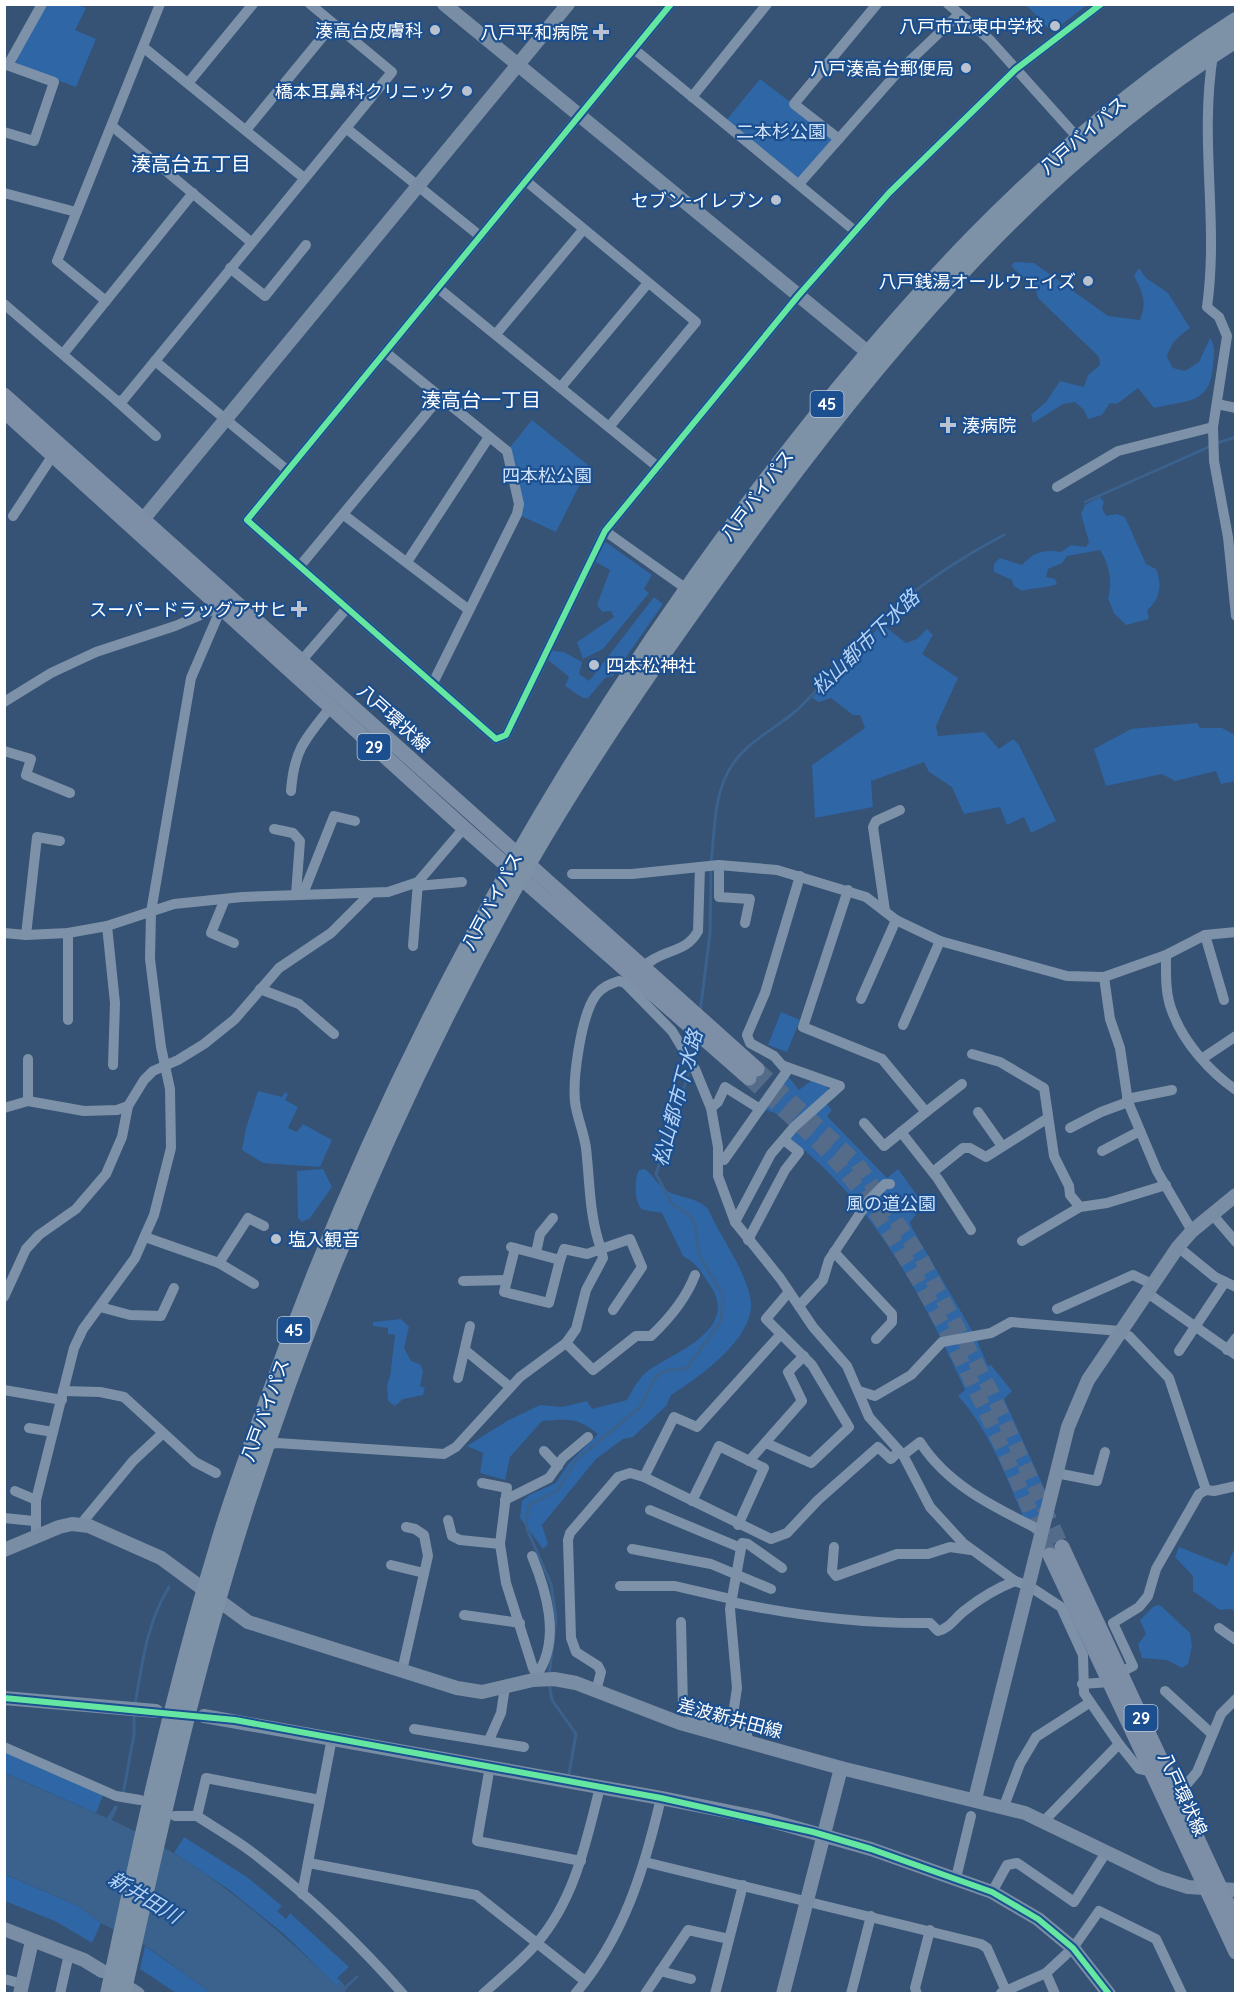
<svg xmlns="http://www.w3.org/2000/svg" width="1240" height="1998" font-family="Quicksand,'Noto Sans JP',sans-serif">
<style>
.green{fill:#2f66a5}
.water{fill:#3b618d}
.lines{fill:none;stroke-linecap:round;stroke-linejoin:round}
.stream{stroke:#3b618d;stroke-width:3}
.primary-tunnel{stroke:#546c89;stroke-width:15;stroke-dasharray:15 8;stroke-linecap:butt}
.street{stroke:#7d92a8;stroke-width:10}
.secondary{stroke:#798da4;stroke-width:14}
.primary{stroke:#7d8ea7;stroke-width:15}
.highway{stroke:#7e92a7;stroke-width:18}
.cycleway-casing{stroke:#1b4f8f;stroke-width:10}
.cycleway{stroke:#66e7a1;stroke-width:6}
.poi-dot{fill:#b9c2ce;stroke:#1b4f8f;stroke-width:2}
.labels{text-anchor:middle;dominant-baseline:central;stroke-width:4.5;stroke-linejoin:round;paint-order:stroke}
.shield{fill:#1b4f8f;stroke:#bbcadd;stroke-width:1.5}
.shield-label{font-size:16px;font-weight:bold;fill:#fff}
.poi-label{font-size:18px;fill:#fff;stroke:#1b4f8f;text-anchor:end}
.park-label{font-size:18px;fill:#cfe3fa;stroke:#1b4f8f}
.street-label{font-size:18px;fill:#fff;stroke:#1b4f8f}
.neighbourhood-label{font-size:20px;fill:#fff;stroke:#1b4f8f}
.water-label{font-size:20px;font-style:italic;fill:#b5d3f5;stroke:#1b4f8f}
</style>
<rect width="100%" height="100%" fill="#365274"/>
<g class="green">
<path d="M47 5H79L86 8 75 30 96 39 76 87 17 65 16 59Z"/>
<path d="M1026 5H1087L1052 32Z"/>
<path d="M760 79 839 139 799 184 724 123Z"/>
<path d="M1015 262 1034 263 1108 316 1140 320C1147 302 1143 293 1134 276L1139 268 1146 278 1168 293 1190 328C1178 337 1171 342 1167 357L1173 368 1185 371 1199 362 1210 338C1216 347 1214 355 1213 366 1210 405 1186 400 1154 408L1138 388 1117 404 1110 403 1102 415 1088 419 1084 410 1075 402 1063 404 1033 423 1031 415 1046 402 1060 381 1084 387 1088 375 1100 365 1099 357 1038 298 1035 288 1011 266Z"/>
<path d="M532 420 589 466 556 532 517 514 507 451Z"/>
<path d="M1100 497 1104 502 1102 508 1106 516 1116 514 1125 517 1146 564 1156 569C1162 584 1161 599 1147 610L1149 619 1126 625 1114 613 1108 598C1113 582 1109 564 1100 550L1067 556 1062 563 1048 569 1046 577 1055 579 1057 584C1044 589 1035 587 1022 591L1014 586 1012 580 994 572V564L1000 558 1022 565C1033 552 1045 549 1061 552L1071 545 1086 547 1089 542 1081 514 1085 505Z"/>
<path d="M603 543H607L652 575 644 589 649 593 603 649 583 659 577 642 614 617 611 611 602 612 597 605 610 570 594 561Z"/>
<path d="M654 597 663 604 613 676 605 678 588 698H583L565 686 569 677 547 659 552 651 564 652 582 662 579 674 589 681Z"/>
<path d="M882 624 906 643 917 639 927 629 933 635 922 654 958 678 936 726 938 736 984 732 999 749 1013 739 1019 745 1056 821 1031 833 1024 817 1007 825 1000 807 964 814 952 787 929 772 924 762 871 781 873 807 815 818 812 765 865 728 860 715H853L831 698 819 702 812 698Z"/>
<path d="M1197 723 1200 728H1222L1235 735V781L1221 784 1216 771 1175 781 1162 774 1106 786 1094 749 1131 729Z"/>
<path d="M781 1012 800 1020 787 1052 768 1045Z"/>
<path d="M787 1075 799 1090 812 1080 826 1084 829 1091 822 1099 832 1110 827 1116 887 1178 898 1169 924 1205 910 1222 912 1228 974 1334 988 1366 991 1365 1012 1391 1004 1399 1045 1490 1038 1523 1024 1519C1006 1476 989 1430 958 1396L965 1390C922 1295 873 1202 789 1138L795 1130 775 1113 763 1109Z"/>
<path d="M258 1091 282 1097 285 1092 288 1094 285 1100 298 1107 288 1128 297 1132 303 1124 332 1140 320 1167 263 1163 242 1150 246 1128Z"/>
<path d="M323 1169 332 1187 310 1218 302 1222 298 1218 297 1171Z"/>
<path d="M645 1169C654 1176 658 1187 669 1192 685 1199 696 1197 708 1209 721 1238 743 1266 750 1296 760 1335 698 1378 671 1395L667 1405 633 1437 623 1439 596 1459 542 1525 548 1544 543 1549 520 1518 522 1501 529 1495 556 1483 569 1463 598 1434C577 1417 568 1419 542 1421L510 1457 505 1480 480 1473 483 1453 467 1446 507 1421 540 1405 562 1407 587 1401 592 1409 627 1400C633 1389 639 1377 649 1370 677 1351 740 1329 710 1285 700 1271 698 1264 683 1256L662 1213C657 1212 647 1211 642 1209 634 1203 634 1178 639 1170Z"/>
<path d="M401 1319 409 1327 404 1348 411 1361 420 1364 423 1371 420 1386 425 1388 423 1395 403 1399 395 1406 388 1401 387 1385 390 1377 395 1335 388 1334V1328L373 1326V1322Z"/>
<path d="M1179 1547 1227 1566 1235 1547V1612L1231 1609 1220 1610 1193 1591V1576L1175 1557Z"/>
<path d="M1160 1605 1190 1633 1192 1646 1188 1664 1182 1668 1167 1660 1142 1658 1138 1644 1146 1634 1140 1620 1154 1606Z"/>
<path d="M4 1750 104 1793 96 1813 5 1773Z"/>
<path d="M184 1837 247 1877 282 1906 277 1911 286 1919 290 1913 349 1967 337 1978 341 1981 337 1986 284 1934 228 1889 174 1853Z"/>
<path d="M4 1874 78 1906 101 1923 92 1943 57 1922 5 1901Z"/>
<path d="M145 1946 212 1993H176L140 1969Z"/>
</g>
<path class="water" d="M4 1773 107 1818 115 1805 118 1807 112 1820C198 1860 270 1920 337 1986L341 1981 347 1989 344 1993H212L146 1946 101 1923 78 1906 5 1874Z"/>
<g class="lines">
<g class="stream">
<path d="M1217 443 1236 437"/>
<path d="M1085 502 1211 446"/>
<path d="M711 863C715 833 713 798 729 770 744 743 774 730 797 710 828 681 853 646 884 617 919 585 962 557 1004 535"/>
<path d="M700 1013 710 933 711 870"/>
<path d="M692 1060 696 1040"/>
<path d="M549 1676 556 1618 551 1584 527 1529 526 1522 529 1505 558 1490 575 1461 639 1408C648 1398 650 1377 663 1372 669 1369 680 1370 687 1368L721 1321 723 1295 699 1255 695 1223 689 1215 672 1204 656 1174 690 1069"/>
<path d="M549 1683 552 1700 576 1734 569 1774"/>
<path d="M135 1705C142 1664 147 1622 169 1587"/>
<path d="M123 1794 134 1735V1715"/>
<path d="M338 1994 357 1977"/>
</g>
<g class="primary-tunnel">
<path d="M757 1069 857 1163 920 1256 992 1393 1062 1547"/>
<path d="M749 1078C779 1107 821 1142 847 1174 936 1287 991 1424 1050 1555"/>
</g>
<g class="street">
<path d="M671 4 247 520 496 739 506 735 605 531 798 296 889 193 1016 69 1101 4"/>
<path d="M948 4 990 40 1078 138"/>
<path d="M143 47 304 178"/>
<path d="M634 49 855 231"/>
<path d="M1213 55C1199 142 1219 221 1207 307L1219 317 1227 336 1213 427 1214 461 1228 537 1236 616"/>
<path d="M4 64 54 82 34 141 4 132"/>
<path d="M8 65 42 4"/>
<path d="M189 82 253 4"/>
<path d="M692 97 767 4"/>
<path d="M112 126 251 242"/>
<path d="M346 128 480 236"/>
<path d="M246 130 333 24"/>
<path d="M839 139 794 104 877 4"/>
<path d="M526 181 696 322 609 427"/>
<path d="M799 184 897 73 959 14"/>
<path d="M4 193 76 212"/>
<path d="M230 268 265 296 306 245"/>
<path d="M438 288 658 467"/>
<path d="M106 301 57 261 160 4"/>
<path d="M4 304 117 401 123 400 392 72 310 4"/>
<path d="M496 334 583 230"/>
<path d="M385 352 507 451 519 504 517 514 433 683"/>
<path d="M63 354 193 193"/>
<path d="M155 361 287 470"/>
<path d="M561 387 648 283"/>
<path d="M117 401 156 436"/>
<path d="M1217 404 1236 408"/>
<path d="M1057 487 1118 451 1213 427"/>
<path d="M344 515 469 610"/>
<path d="M13 516 53 455"/>
<path d="M605 531 688 590"/>
<path d="M407 562 489 437"/>
<path d="M300 566 440 397"/>
<path d="M302 660 347 608"/>
<path d="M4 702 51 673 96 652 175 626 222 606"/>
<path d="M4 751 31 759 26 775 70 793"/>
<path d="M291 791C294 750 305 739 330 708"/>
<path d="M274 829 293 833 300 841 296 894"/>
<path d="M719 865V897L750 899 745 923"/>
<path d="M572 874H632L719 865 777 870 866 897 896 920 940 941 1067 976 1104 977 1166 955 1205 935 1236 932"/>
<path d="M417 886 462 882"/>
<path d="M848 890 803 1027 882 1059 926 1112 884 1146 864 1123"/>
<path d="M303 894 334 816 355 821"/>
<path d="M225 899 211 933 234 943"/>
<path d="M885 911 873 827 876 821 900 810"/>
<path d="M107 926 115 1003 113 1065"/>
<path d="M4 933 26 935 68 933 107 926 174 904 242 897 388 892 418 882 464 828"/>
<path d="M68 933V1020"/>
<path d="M26 935 37 837 60 841"/>
<path d="M1205 935 1224 1000"/>
<path d="M413 946 418 882"/>
<path d="M1166 955C1166 973 1165 994 1172 1011 1183 1042 1210 1072 1236 1090"/>
<path d="M1104 977 1110 1019 1120 1048 1128 1102 1157 1171 1192 1231"/>
<path d="M625 983 672 1031 695 1069 711 1108 718 1147V1176L735 1222 780 1278 813 1327 847 1366 869 1417 903 1455 930 1507 963 1543 1015 1581 1029 1586 1061 1607 1083 1655 1084 1693 1119 1744 1139 1769 1152 1772"/>
<path d="M260 989 299 1004 334 1034"/>
<path d="M861 999 896 920"/>
<path d="M903 1025 940 941"/>
<path d="M972 1054 1000 1062 1044 1088 1054 1156 1069 1186 1070 1195 1080 1207"/>
<path d="M1203 1058 1236 1036"/>
<path d="M28 1059V1101"/>
<path d="M1127 1099 1172 1090"/>
<path d="M4 1108 28 1101 84 1111 117 1110 128 1106"/>
<path d="M711 1108 718 1102 725 1087 760 1109 787 1071 774 1056 750 1043 747 1035 765 993 800 876"/>
<path d="M926 1112 962 1084"/>
<path d="M978 1112 1002 1146"/>
<path d="M1070 1128 1101 1112 1128 1102"/>
<path d="M901 1132 938 1179 971 1230"/>
<path d="M1102 1151 1140 1131"/>
<path d="M724 1160 760 1109"/>
<path d="M933 1172 963 1148H970L986 1157 1048 1118"/>
<path d="M1212 1214 1236 1242"/>
<path d="M735 1222 771 1154 794 1127 840 1086 784 1066"/>
<path d="M145 1237 219 1263 254 1284"/>
<path d="M748 1240 785 1170 799 1152 784 1140"/>
<path d="M1022 1241 1080 1207 1107 1203 1166 1185"/>
<path d="M511 1247 560 1260 564 1249 587 1254 601 1249C589 1216 590 1182 586 1148 584 1134 579 1122 576 1108 571 1084 581 1015 596 995 602 987 610 984 619 981L625 983C634 974 643 965 654 959 671 949 688 950 698 931L700 867"/>
<path d="M1178 1247 1215 1277 1236 1287"/>
<path d="M515 1248 504 1292 549 1303 560 1260"/>
<path d="M834 1252 892 1314V1322L876 1339"/>
<path d="M536 1253 540 1234 553 1218"/>
<path d="M219 1263 248 1218 264 1226"/>
<path d="M463 1281 507 1280"/>
<path d="M1146 1292 1236 1355"/>
<path d="M4 1297 26 1249 39 1235 76 1209 106 1174 122 1137 128 1106 144 1080 153 1071 178 1060 204 1044 235 1019 279 968 331 933 370 894"/>
<path d="M799 1306 823 1280 829 1260 869 1200 885 1184H890"/>
<path d="M100 1307 130 1315 161 1316 174 1288"/>
<path d="M1057 1309 1133 1275 1152 1284"/>
<path d="M566 1343 593 1370 636 1336H651C670 1318 686 1299 695 1275"/>
<path d="M465 1350 510 1387"/>
<path d="M1227 1350 1236 1338"/>
<path d="M1179 1351 1225 1282"/>
<path d="M458 1378 470 1326"/>
<path d="M4 1390 62 1400"/>
<path d="M63 1391 100 1392 124 1397 195 1462 216 1473"/>
<path d="M859 1391 875 1396 911 1375 942 1342 991 1333 1011 1322 1120 1331 1129 1336 1169 1378 1206 1490 1199 1494 1156 1569 1148 1596 1139 1607 1113 1623 1133 1666 1119 1673"/>
<path d="M29 1428 53 1432"/>
<path d="M766 1443 811 1463 849 1427 812 1365 766 1319 788 1293"/>
<path d="M264 1445 277 1443 444 1454 456 1447 520 1377 566 1343 576 1329 586 1290 603 1258 601 1249 630 1239 642 1267 613 1310"/>
<path d="M544 1451 558 1466"/>
<path d="M903 1455 920 1442C948 1486 996 1508 1042 1531"/>
<path d="M749 1461 802 1401 788 1372 804 1356"/>
<path d="M1056 1473 1097 1481 1105 1452"/>
<path d="M644 1477 674 1417 697 1427 781 1334"/>
<path d="M482 1483 507 1488 500 1544 506 1583 533 1668 540 1680"/>
<path d="M1206 1490 1214 1491 1236 1486"/>
<path d="M15 1491 36 1500"/>
<path d="M505 1500 549 1478 563 1458 588 1437"/>
<path d="M692 1501 719 1446 764 1468 738 1525"/>
<path d="M650 1510 741 1548"/>
<path d="M4 1518 34 1521"/>
<path d="M448 1520 452 1536 460 1540 500 1544"/>
<path d="M81 1524 133 1461 163 1433"/>
<path d="M36 1536V1500L74 1348 83 1329 135 1258 154 1215 171 1148 170 1089 161 1047 150 959 151 912 191 678 222 606"/>
<path d="M834 1547 832 1571 836 1576 897 1554H928L950 1547 971 1550"/>
<path d="M632 1549 711 1564 771 1589"/>
<path d="M532 1556C546 1590 561 1638 538 1673"/>
<path d="M391 1565 424 1573"/>
<path d="M620 1586H675L731 1599"/>
<path d="M731 1602C799 1616 864 1624 930 1623L938 1631C950 1628 954 1619 964 1611 979 1599 997 1588 1015 1581"/>
<path d="M464 1615 520 1623"/>
<path d="M681 1622 683 1707C693 1719 711 1726 726 1725L732 1721"/>
<path d="M1219 1628 1236 1640"/>
<path d="M402 1671 428 1556 424 1535 415 1529 406 1527"/>
<path d="M1082 1684 1110 1682"/>
<path d="M596 1691 601 1672 598 1666 576 1652 571 1638 568 1540 570 1533 618 1477 630 1473 644 1477 771 1539 787 1533 818 1500 878 1447 891 1459 898 1452"/>
<path d="M1165 1691 1212 1734"/>
<path d="M414 1729 524 1747"/>
<path d="M489 1740 501 1713 505 1687"/>
<path d="M748 1742 747 1734 735 1727 732 1721 737 1688 730 1609 742 1543 748 1544 782 1568"/>
<path d="M4 1747 116 1796 140 1800"/>
<path d="M490 1766 477 1841 581 1861"/>
<path d="M1177 1796 1197 1772 1221 1714 1236 1699"/>
<path d="M320 1800 206 1778 197 1816C218 1830 242 1843 262 1860 313 1900 360 1945 403 1994"/>
<path d="M1004 1806 1020 1764 1036 1737 1089 1703"/>
<path d="M175 1816H197"/>
<path d="M1044 1821 1119 1744"/>
<path d="M645 1862 981 1944 987 1948 1006 1991"/>
<path d="M309 1863 476 1895 585 1981"/>
<path d="M956 1878 971 1816"/>
<path d="M992 1892 1007 1865 1017 1863 1074 1902 1107 1851"/>
<path d="M302 1894 332 1738"/>
<path d="M660 1971 691 1979"/>
<path d="M1046 1973 1055 1994"/>
<path d="M4 1979 23 1984"/>
<path d="M1001 1993 1046 1973 1073 1948 1099 1911 1156 1939 1182 1994"/>
<path d="M60 1994 69 1954"/>
<path d="M483 1994C501 1977 521 1962 537 1943 575 1899 586 1842 600 1787"/>
<path d="M575 1994C624 1937 644 1870 661 1798"/>
<path d="M645 1994 688 1930 729 1939"/>
<path d="M715 1994 743 1885"/>
<path d="M851 1994 871 1916"/>
<path d="M917 1994 915 1988 930 1930"/>
</g>
<g class="secondary">
<path d="M444 4 876 359"/>
<path d="M136 528 568 4"/>
<path d="M4 1550 59 1527 72 1524 89 1526 161 1558 248 1622 457 1688 482 1692 533 1680 554 1679 576 1683 680 1723 841 1768 1025 1813 1160 1878 1188 1887 1236 1890"/>
<path d="M4 1698 156 1711"/>
<path d="M204 1716 661 1798 761 1818 871 1849 992 1892 1038 1919 1073 1948 1109 1994"/>
<path d="M975 1799 1068 1427 1088 1380 1178 1247 1192 1231 1236 1195"/>
<path d="M4 1929 84 1960 102 1971"/>
<path d="M132 1990 138 1994"/>
<path d="M20 1994 32 1941"/>
<path d="M783 1994 841 1768"/>
</g>
<g class="primary">
<path d="M4 395 757 1069"/>
<path d="M4 411 464 828 749 1078"/>
<path d="M1062 1547 1236 1922"/>
<path d="M1050 1555 1236 1952"/>
</g>
<g class="highway">
<path d="M109 1994C141 1845 173 1696 217 1551 231 1502 249 1455 266 1407 382 1076 546 776 756 495 892 315 1044 144 1236 21"/>
<path d="M122 1994C159 1828 195 1662 247 1501 318 1282 412 1065 526 866 595 746 676 632 758 520 891 339 1044 160 1236 39"/>
</g>
<g class="cycleway-casing">
<g id="cycleway">
<path d="M671 4 247 520 496 739 506 735 605 531 798 296 889 193 1016 69 1101 4"/>
<path d="M4 1698 235 1720 661 1798 813 1832 871 1849 992 1892 1038 1919 1073 1948 1109 1994"/>
</g>
</g>
<use href="#cycleway" class="cycleway"/>
</g>
<g class="poi-dot">
<circle cx="1055" cy="26" r="6"/>
<circle cx="435" cy="30" r="6"/>
<path d="M598 23h6v6h6v6h-6v6h-6v-6h-6v-6h6z"/>
<circle cx="966" cy="68" r="6"/>
<circle cx="467" cy="91" r="6"/>
<circle cx="776" cy="200" r="6"/>
<circle cx="1088" cy="281" r="6"/>
<path d="M945 416h6v6h6v6h-6v6h-6v-6h-6v-6h6z"/>
<path d="M296 600h6v6h6v6h-6v6h-6v-6h-6v-6h6z"/>
<circle cx="594" cy="665" r="6"/>
<circle cx="276" cy="1239" r="6"/>
</g>
<g class="labels">
<g class="shield">
<rect x="810.5" y="391" width="33" height="26" rx="4.5"/>
<rect x="357.5" y="734" width="33" height="26" rx="4.5"/>
<rect x="277.5" y="1317" width="33" height="26" rx="4.5"/>
<rect x="1124.5" y="1705" width="33" height="26" rx="4.5"/>
</g>
<g class="shield-label">
<text x="827" y="404">45</text>
<text x="374" y="747">29</text>
<text x="294" y="1330">45</text>
<text x="1141" y="1718">29</text>
</g>
<g class="poi-label">
<text x="1043" y="26">八戸市立東中学校</text>
<text x="423" y="30">湊高台皮膚科</text>
<text x="588" y="32">八戸平和病院</text>
<text x="954" y="68">八戸湊高台郵便局</text>
<text x="455" y="91">橋本耳鼻科クリニック</text>
<text x="764" y="200">セブン-イレブン</text>
<text x="1076" y="281">八戸銭湯オールウェイズ</text>
<text x="962" y="425" text-anchor="start">湊病院</text>
<text x="287" y="609">スーパードラッグアサヒ</text>
<text x="606" y="665" text-anchor="start">四本松神社</text>
<text x="288" y="1239" text-anchor="start">塩入観音</text>
</g>
<g class="park-label">
<text x="781" y="131">二本杉公園</text>
<text x="547" y="475">四本松公園</text>
<text x="891" y="1203">風の道公園</text>
</g>
<g class="street-label">
<text transform="translate(1083 135) rotate(-41)">八戸バイパス</text>
<text transform="translate(757 495) rotate(-53)">八戸バイパス</text>
<text transform="translate(394 718) rotate(42)">八戸環状線</text>
<text transform="translate(492 901) rotate(-62)">八戸バイパス</text>
<text transform="translate(265 1410) rotate(-70)">八戸バイパス</text>
<text transform="translate(730 1718) rotate(15)">差波新井田線</text>
<text transform="translate(1183 1794) rotate(65)">八戸環状線</text>
</g>
<g class="neighbourhood-label">
<text x="191" y="163">湊高台五丁目</text>
<text x="481" y="399">湊高台一丁目</text>
</g>
<g class="water-label">
<text transform="translate(865 642) rotate(-44)">松山都市下水路</text>
<text transform="translate(677 1098) rotate(-75)">松山都市下水路</text>
<text transform="translate(145 1897) rotate(31)">新井田川</text>
</g>
</g>
<rect width="1240" height="1998" fill="none" stroke="#ffffff" stroke-width="12"/>
</svg>
